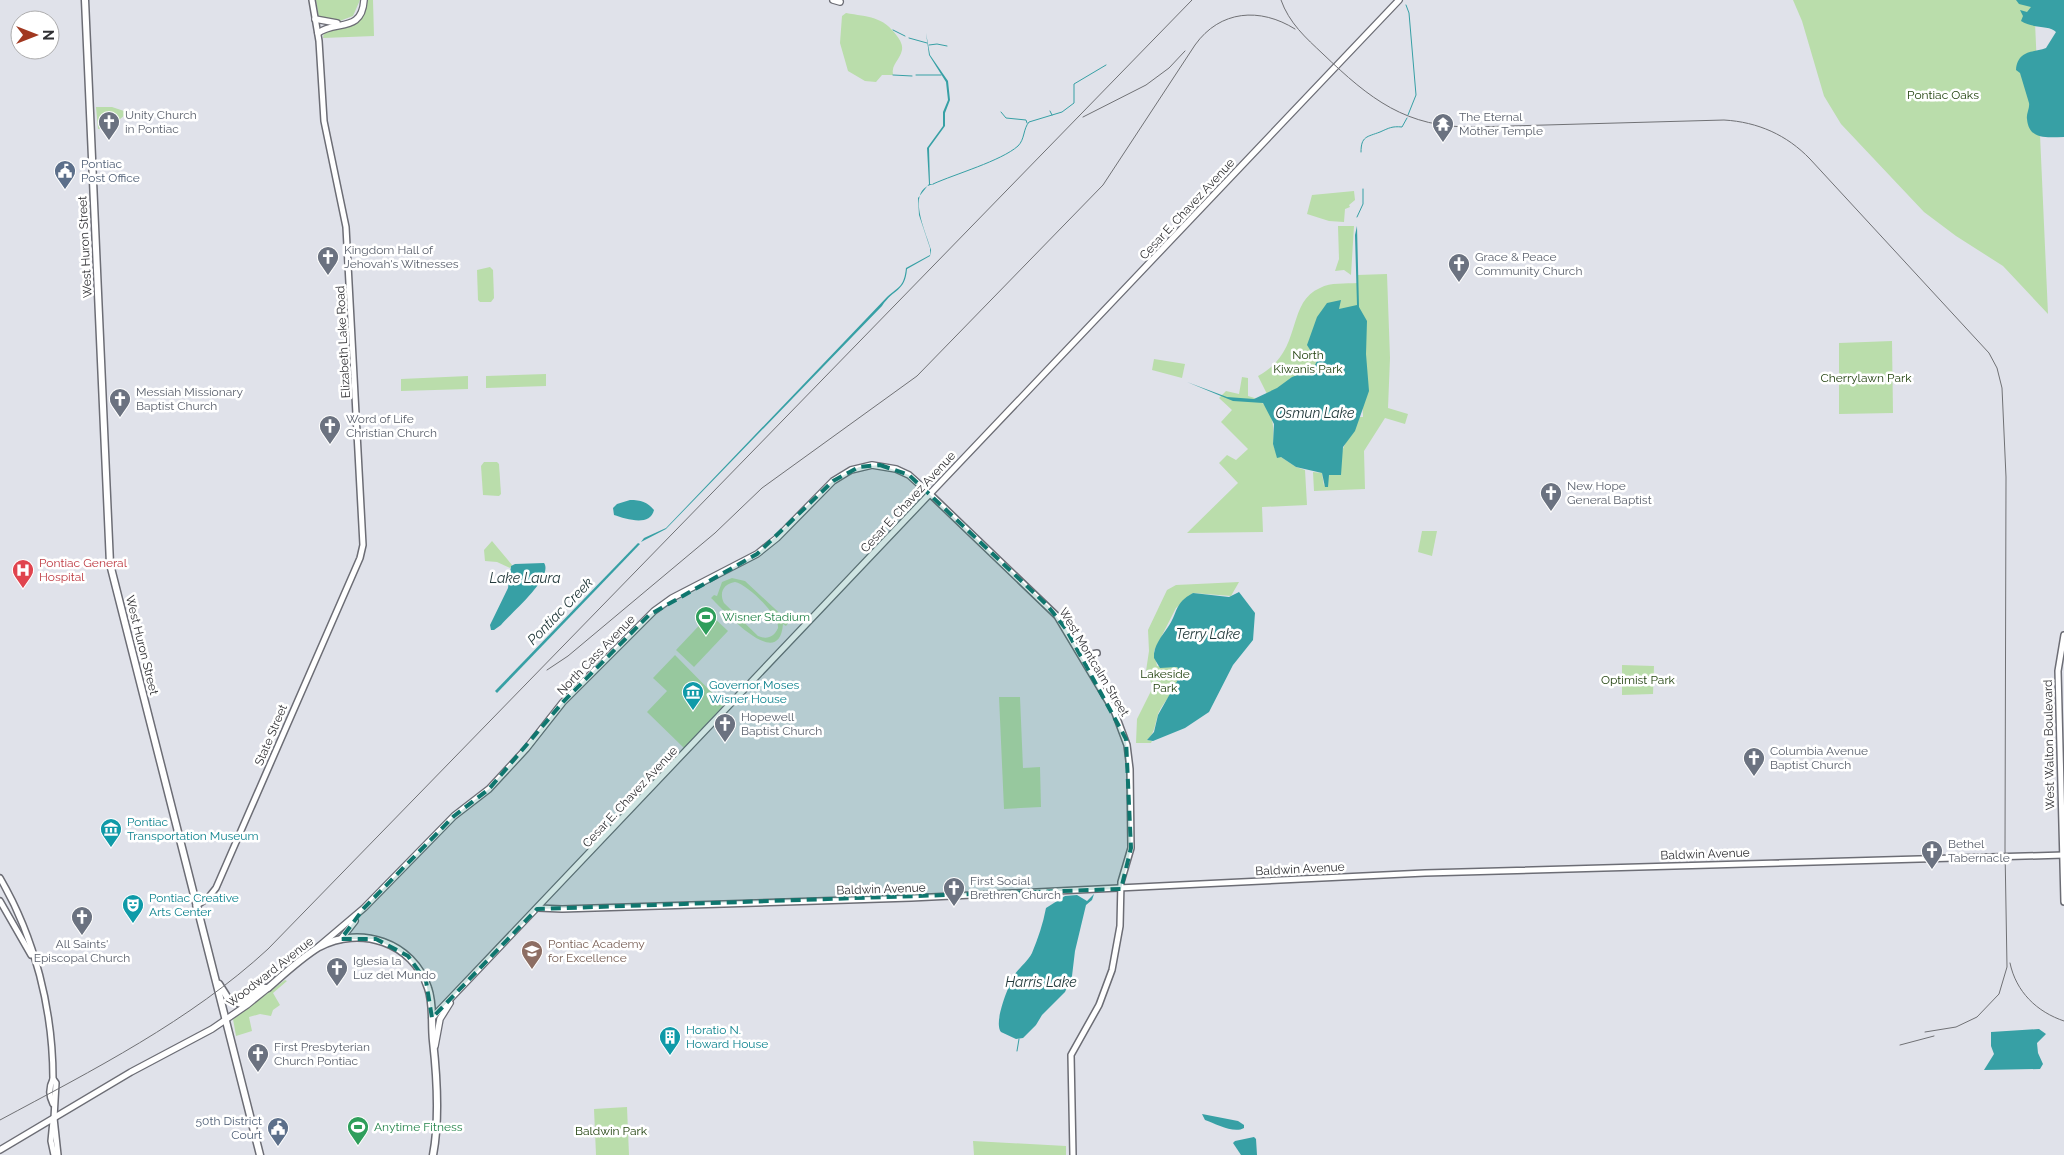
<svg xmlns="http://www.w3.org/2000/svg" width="2064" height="1155" font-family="Raleway,sans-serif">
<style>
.green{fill:#baddab;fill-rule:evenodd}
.water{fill:#37a0a5}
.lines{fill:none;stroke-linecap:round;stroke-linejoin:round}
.stream{stroke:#37a0a5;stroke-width:1}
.secondary-casing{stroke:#6c6d75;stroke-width:8}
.primary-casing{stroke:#6c6d75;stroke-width:8}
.trunk-casing{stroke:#6c6d75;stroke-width:9}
.secondary{stroke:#fff;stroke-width:5}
.primary{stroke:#fff;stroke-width:5.5}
.trunk{stroke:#fff;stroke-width:6}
.rail{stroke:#707175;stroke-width:1}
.marked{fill:#0f766e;fill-opacity:0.2;stroke:#0f766e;stroke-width:4;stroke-dasharray:10 6;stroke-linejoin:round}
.labels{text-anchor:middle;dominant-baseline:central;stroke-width:5;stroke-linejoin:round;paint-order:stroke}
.park-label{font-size:12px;fill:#21420e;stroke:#fff}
.worship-label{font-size:12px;fill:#5b616d;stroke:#fff;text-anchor:start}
.service-label{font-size:12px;fill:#4e5e75;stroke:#fff;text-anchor:start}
.street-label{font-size:12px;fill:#313134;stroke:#fff}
.health-label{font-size:12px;fill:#be3a42;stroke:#fff;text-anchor:start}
.leisure-label{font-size:12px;fill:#27864d;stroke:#fff;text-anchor:start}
.culture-label{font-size:12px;fill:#0d838f;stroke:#fff;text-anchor:start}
.education-label{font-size:12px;fill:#785e54;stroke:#fff;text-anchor:start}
.water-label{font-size:14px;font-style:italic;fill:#22393b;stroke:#fff}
</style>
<rect width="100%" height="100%" fill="#e0e2ea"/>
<g class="green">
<path d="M316 0H360L353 16 337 22 319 18Z"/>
<path d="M366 0H373L374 36 323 38 324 32 354 22Z"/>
<path d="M1793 0H2034L2048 314 2003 266 1956 236 1924 212 1841 124 1824 96 1802 21Z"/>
<path d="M846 13C868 17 883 16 897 36 900 40 903 45 902 50 900 60 891 64 893 75H882L876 82 865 81 848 71 840 43 842 16Z"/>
<path d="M96 107H112L124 111 125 115 110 127 98 129Z"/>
<path d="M1354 191 1355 200 1349 205 1350 207 1345 209 1344 222 1329 221 1307 214 1312 195Z"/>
<path d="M1338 226H1354L1351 275 1344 270 1335 271 1339 259Z"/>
<path d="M490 267 493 270 494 298 491 302H480L478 300 477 270Z"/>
<path d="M1387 274 1390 358 1388 408 1408 414 1405 424 1385 418 1364 451 1365 489 1314 491 1313 472 1322 473 1324 486 1329 475H1341C1334 454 1352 435 1359 417H1363L1359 327 1334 376 1270 400 1258 376C1304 352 1285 303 1320 288 1331 282 1345 284 1358 283L1357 275Z"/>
<path d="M1892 341 1893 413 1839 414V343Z"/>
<path d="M1154 359 1185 364 1182 378 1152 370Z"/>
<path d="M546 374V386L486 388V376Z"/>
<path d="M468 376V389L401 391V379Z"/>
<path d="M1242 377 1248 378V396C1271 401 1275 422 1273 442 1273 447 1277 452 1277 457H1281L1296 467 1305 470 1307 505 1262 507 1263 532 1187 533 1238 483 1219 463 1227 455 1236 460 1248 449 1221 422 1232 410 1219 398 1226 391 1239 394Z"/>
<path d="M484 462H497L499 464 501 494 499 496 483 495 481 466Z"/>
<path d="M1422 531H1437L1432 556 1418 552Z"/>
<path d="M492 541 512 565 510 568 497 562 485 561 484 550Z"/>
<path d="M732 578 745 581 789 622 786 626 783 624C779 674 723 609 711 598L714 595 717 596 722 582ZM735 582C747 584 780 616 778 628 774 637 767 640 758 636L724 603C719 593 723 584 735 582Z"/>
<path d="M1239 582 1231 596 1193 593 1176 608 1154 651 1157 666 1177 667 1180 671C1179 688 1164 700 1158 714 1155 724 1155 733 1147 740L1152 741 1151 743H1136L1137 719 1153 687 1146 671 1149 651 1148 630 1167 590 1176 585Z"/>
<path d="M710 614 728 631 694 667 676 650Z"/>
<path d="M675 655 724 705 684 748 647 712 667 691 653 678Z"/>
<path d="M1622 665 1654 666 1653 694 1622 695Z"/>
<path d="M999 697H1020L1023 768 1040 767 1041 807 1004 809Z"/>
<path d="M285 980 287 981 273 993 280 1005 273 1010 271 1016 260 1014 249 1017 252 1031 236 1036 233 1019Z"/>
<path d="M627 1107 629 1155H596L594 1109Z"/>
<path d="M973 1141 1066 1146V1155H974Z"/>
</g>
<g class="water">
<path d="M2016 0H2064V137C2048 137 2029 141 2027 119 2026 114 2030 108 2029 103 2026 93 2023 83 2020 73L2016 70C2018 50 2032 53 2046 48L2056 32C2050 25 2033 29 2021 21L2023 16 2020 10 2027 12 2031 7 2019 4Z"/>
<path d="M926 33 930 55 948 81 950 100 945 113V126L929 148 930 184H934C904 189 927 234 931 250L930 256 907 269C905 292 894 288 882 306L666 529 641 542 644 538 666 528 887 297C900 286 904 286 906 268L930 255V248L919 215 918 198 929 184 927 148 943 126V112L948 100 946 82 929 55Z"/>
<path d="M1357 226 1359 307 1367 321 1366 354 1369 391 1355 431 1343 447 1341 475H1329L1328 487H1325L1322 473 1296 467 1281 457 1277 458 1273 444 1274 424 1263 403 1233 401 1187 382 1227 397 1254 399 1277 388 1292 377 1313 369 1317 361 1307 345 1317 317 1327 303 1341 300 1339 309 1357 305 1355 235Z"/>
<path d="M630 500C641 500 647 502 654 510 650 527 626 519 614 515L613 508 617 504Z"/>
<path d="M638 543 640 544 497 693 495 691Z"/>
<path d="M544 563C554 577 511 613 501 625L494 630H491L490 625 508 588 511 566 515 564Z"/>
<path d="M1239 592 1255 613 1253 640 1233 665 1209 712 1185 728 1153 741 1147 740 1154 732 1158 715 1180 676V671L1177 667 1160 668 1154 658C1153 646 1162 636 1168 627 1178 613 1174 603 1193 593L1229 597Z"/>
<path d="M1094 894 1092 900 1086 905 1075 951 1072 976 1065 992 1042 1015 1036 1025 1023 1038 1016 1039 1001 1032C993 1023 1009 984 1015 974 1020 967 1028 961 1032 953 1038 938 1043 924 1046 908L1065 896 1077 895 1087 901Z"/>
<path d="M2039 1029 2046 1034 2037 1043 2038 1053 2043 1064 2040 1069 1984 1070 1994 1054 1991 1046V1032Z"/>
<path d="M1202 1114 1238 1121 1244 1125V1128C1234 1134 1216 1124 1205 1120Z"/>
<path d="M1254 1137 1256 1139 1257 1155H1241L1233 1143 1235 1141Z"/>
</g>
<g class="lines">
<g class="stream">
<path d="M1406 5 1409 13 1416 95 1408 115"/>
<path d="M893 30 905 36"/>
<path d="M909 38 927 43"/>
<path d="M929 45 937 44 947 46"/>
<path d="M893 75 912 76"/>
<path d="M916 75H941"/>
<path d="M1050 111 1052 115"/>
<path d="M1001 112 1006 118 1026 120 1027 123"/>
<path d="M1361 152C1361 136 1367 137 1380 132 1389 128 1392 126 1402 127L1407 118"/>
<path d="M933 184C955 174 1001 161 1018 146 1025 139 1023 129 1029 122L1062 112 1074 103V84L1106 65"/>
<path d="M1357 217 1363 204V189"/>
<path d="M1017 1051 1019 1039"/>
</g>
<g class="secondary-casing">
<g id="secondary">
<path d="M930 494 1057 616 1115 713 1127 745 1130 769 1131 848 1121 882 1120 926 1112 970 1099 1005 1071 1055 1073 1155"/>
<path d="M2064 635 2058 671 2064 902"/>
<path d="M1082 656 1097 653"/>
<path d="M0 878C35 938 53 1010 53 1079L56 1083 54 1118 58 1155"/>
<path d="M0 901 31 955"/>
<path d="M196 906 208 898 216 888 360 558 363 545 346 227 324 121 319 41 312 0"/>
<path d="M538 908 562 909 911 898 1425 873 2064 855"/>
<path d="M53 1079C49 1087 49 1096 53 1104"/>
<path d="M53 1121 51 1141 54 1155"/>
</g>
</g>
<g class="primary-casing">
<g id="primary">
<path d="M833 0 840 2"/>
<path d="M315 19 337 23"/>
<path d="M318 33C336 20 362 33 364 0"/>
<path d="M341 939 355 921"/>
<path d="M318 947 364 908 454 816 489 789 526 749 563 702 654 611 672 598 757 554 777 538 833 481 851 470 872 465 896 469 909 475 930 494"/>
<path d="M432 1018 1399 0"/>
<path d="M435 1046 440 1019 450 1003"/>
<path d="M0 1150 131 1072 212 1029 247 1005 268 988"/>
</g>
</g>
<g class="trunk-casing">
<g id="trunk">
<path d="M85 0 110 564 260 1155"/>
<path d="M219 984 229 1000 241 1004 263 988H268C284 974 301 958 319 947 360 925 413 942 428 988 434 1005 431 1023 433 1041 437 1077 440 1119 433 1155"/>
</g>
</g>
<use href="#secondary" class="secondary"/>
<use href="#primary" class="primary"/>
<use href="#trunk" class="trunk"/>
<g class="rail">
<path d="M1281 0C1289 23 1306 38 1323 54 1370 99 1406 128 1474 127L1724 120C1758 122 1787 135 1810 159L1989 353 1997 368 2002 388 2006 477 2005 849 2007 967 1999 994 1977 1017 1956 1027 1925 1032"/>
<path d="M1083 117 1146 85 1169 68 1185 51"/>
<path d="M547 670 568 656 715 533 762 488 917 376 1103 185 1195 45C1220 10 1260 7 1295 29"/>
<path d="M2010 963C2016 992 2037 1012 2064 1021"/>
<path d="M1900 1045 1934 1036"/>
<path d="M0 1120C93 1070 190 1021 268 949L1192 0"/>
</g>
</g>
<path class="marked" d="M880 465 909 475 1047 605 1066 629 1126 739 1131 848 1121 889 537 909 432 1018 426 981 408 956 376 939H341L364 908 454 816 489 789 563 702 649 615 757 554 833 481 859 467Z"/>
<defs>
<g id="church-pin" transform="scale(1.125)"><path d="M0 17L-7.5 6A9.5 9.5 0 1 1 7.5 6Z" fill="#6b7280" stroke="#fff"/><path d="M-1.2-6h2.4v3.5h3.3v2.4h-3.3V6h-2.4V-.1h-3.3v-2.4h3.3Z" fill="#fff"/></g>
<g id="temple-pin" transform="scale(1.125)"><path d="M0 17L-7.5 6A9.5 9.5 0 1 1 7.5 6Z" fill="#6b7280" stroke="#fff"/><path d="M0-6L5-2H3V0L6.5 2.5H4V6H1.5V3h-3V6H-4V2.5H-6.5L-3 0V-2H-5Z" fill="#fff"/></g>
<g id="civic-pin" transform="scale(1.125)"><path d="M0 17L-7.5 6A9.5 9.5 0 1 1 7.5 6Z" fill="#5c6f8a" stroke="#fff"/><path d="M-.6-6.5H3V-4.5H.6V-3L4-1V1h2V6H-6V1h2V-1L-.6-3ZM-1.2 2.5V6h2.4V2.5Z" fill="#fff"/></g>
<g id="hospital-pin" transform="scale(1.125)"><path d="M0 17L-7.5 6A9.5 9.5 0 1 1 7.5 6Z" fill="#e0444e" stroke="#fff"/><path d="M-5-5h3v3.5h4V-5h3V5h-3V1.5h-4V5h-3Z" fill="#fff"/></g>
<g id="stadium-pin" transform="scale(1.125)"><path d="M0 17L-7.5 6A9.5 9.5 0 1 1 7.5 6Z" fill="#2e9e5b" stroke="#fff"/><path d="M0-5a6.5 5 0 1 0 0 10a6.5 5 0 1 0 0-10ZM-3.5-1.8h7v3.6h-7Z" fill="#fff"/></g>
<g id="museum-pin" transform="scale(1.125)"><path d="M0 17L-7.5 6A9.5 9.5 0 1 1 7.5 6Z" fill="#0f9aa8" stroke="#fff"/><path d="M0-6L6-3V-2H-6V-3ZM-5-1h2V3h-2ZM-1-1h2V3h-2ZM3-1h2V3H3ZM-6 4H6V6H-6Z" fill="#fff"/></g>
<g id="theatre-pin" transform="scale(1.125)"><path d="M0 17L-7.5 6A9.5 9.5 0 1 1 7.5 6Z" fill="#0f9aa8" stroke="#fff"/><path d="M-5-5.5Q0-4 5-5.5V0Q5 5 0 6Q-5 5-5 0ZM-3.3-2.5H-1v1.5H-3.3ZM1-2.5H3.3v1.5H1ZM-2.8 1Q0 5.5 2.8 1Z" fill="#fff"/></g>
<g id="school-pin" transform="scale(1.125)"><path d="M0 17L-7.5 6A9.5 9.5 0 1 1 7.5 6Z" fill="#8d6e63" stroke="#fff"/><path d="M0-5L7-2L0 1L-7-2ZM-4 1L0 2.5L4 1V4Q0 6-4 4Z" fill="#fff"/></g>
<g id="building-pin" transform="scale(1.125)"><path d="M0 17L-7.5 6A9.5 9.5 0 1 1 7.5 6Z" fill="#0f9aa8" stroke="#fff"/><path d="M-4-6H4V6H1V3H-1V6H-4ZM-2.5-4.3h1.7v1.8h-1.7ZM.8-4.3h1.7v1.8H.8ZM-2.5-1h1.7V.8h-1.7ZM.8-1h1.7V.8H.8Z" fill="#fff"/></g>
</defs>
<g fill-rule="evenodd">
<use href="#church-pin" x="109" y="122"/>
<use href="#temple-pin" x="1443" y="124"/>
<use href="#civic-pin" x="65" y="171"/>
<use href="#church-pin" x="328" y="257"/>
<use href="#church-pin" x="1459" y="264"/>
<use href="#church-pin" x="120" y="399"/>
<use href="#church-pin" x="330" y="426"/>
<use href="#church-pin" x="1551" y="493"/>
<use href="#hospital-pin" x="23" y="570"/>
<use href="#stadium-pin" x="706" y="617"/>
<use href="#museum-pin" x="693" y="692"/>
<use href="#church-pin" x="725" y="724"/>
<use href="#church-pin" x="1754" y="758"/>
<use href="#museum-pin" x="111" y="829"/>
<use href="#church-pin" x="1932" y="851"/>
<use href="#church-pin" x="954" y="888"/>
<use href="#theatre-pin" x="133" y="905"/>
<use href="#church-pin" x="82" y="917"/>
<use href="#school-pin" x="532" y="951"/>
<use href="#church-pin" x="337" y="968"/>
<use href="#building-pin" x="670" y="1037"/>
<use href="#church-pin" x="258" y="1054"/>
<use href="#stadium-pin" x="358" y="1127"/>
<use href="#civic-pin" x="278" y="1128"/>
</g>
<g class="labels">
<g class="park-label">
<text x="1943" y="95">Pontiac Oaks</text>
<text x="1308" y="355">North<tspan x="1308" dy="14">Kiwanis Park</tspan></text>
<text x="1866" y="378">Cherrylawn Park</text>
<text x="1165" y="674">Lakeside<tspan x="1165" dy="14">Park</tspan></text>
<text x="1638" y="680">Optimist Park</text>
<text x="611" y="1131">Baldwin Park</text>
</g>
<g class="worship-label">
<text x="125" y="115">Unity Church<tspan x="125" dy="14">in Pontiac</tspan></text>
<text x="1459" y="117">The Eternal<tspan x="1459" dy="14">Mother Temple</tspan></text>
<text x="344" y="250">Kingdom Hall of<tspan x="344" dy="14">Jehovah's Witnesses</tspan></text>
<text x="1475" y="257">Grace &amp; Peace<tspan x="1475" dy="14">Community Church</tspan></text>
<text x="136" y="392">Messiah Missionary<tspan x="136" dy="14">Baptist Church</tspan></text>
<text x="346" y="419">Word of Life<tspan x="346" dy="14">Christian Church</tspan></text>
<text x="1567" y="486">New Hope<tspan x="1567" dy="14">General Baptist</tspan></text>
<text x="741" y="717">Hopewell<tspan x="741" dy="14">Baptist Church</tspan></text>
<text x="1770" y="751">Columbia Avenue<tspan x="1770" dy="14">Baptist Church</tspan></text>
<text x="1948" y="844">Bethel<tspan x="1948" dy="14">Tabernacle</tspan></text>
<text x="970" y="881">First Social<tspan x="970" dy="14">Brethren Church</tspan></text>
<text x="82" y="944" text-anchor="middle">All Saints'<tspan x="82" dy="14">Episcopal Church</tspan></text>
<text x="353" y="961">Iglesia la<tspan x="353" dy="14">Luz del Mundo</tspan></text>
<text x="274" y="1047">First Presbyterian<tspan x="274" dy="14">Church Pontiac</tspan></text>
</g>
<g class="service-label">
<text x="81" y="164">Pontiac<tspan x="81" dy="14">Post Office</tspan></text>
<text x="262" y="1121" text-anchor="end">50th District<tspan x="262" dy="14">Court</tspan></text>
</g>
<g class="street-label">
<text transform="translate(1187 209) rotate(-47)">Cesar E. Chavez Avenue</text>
<text transform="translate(85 247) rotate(-93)">West Huron Street</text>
<text transform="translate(343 342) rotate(-93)">Elizabeth Lake Road</text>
<text transform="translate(908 502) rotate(-47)">Cesar E. Chavez Avenue</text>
<text transform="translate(142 645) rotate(76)">West Huron Street</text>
<text transform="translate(596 655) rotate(-46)">North Cass Avenue</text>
<text transform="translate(1094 662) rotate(59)">West Montcalm Street</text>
<text transform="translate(271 735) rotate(-67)">State Street</text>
<text transform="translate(2049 745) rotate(-91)">West Walton Boulevard</text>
<text transform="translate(630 797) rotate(-47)">Cesar E. Chavez Avenue</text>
<text transform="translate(1705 854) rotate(-2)">Baldwin Avenue</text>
<text transform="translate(1300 869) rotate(-3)">Baldwin Avenue</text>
<text transform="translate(881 889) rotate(-2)">Baldwin Avenue</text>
<text transform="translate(270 972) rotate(-38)">Woodward Avenue</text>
</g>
<g class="health-label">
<text x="39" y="563">Pontiac General<tspan x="39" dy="14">Hospital</tspan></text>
</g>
<g class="leisure-label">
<text x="722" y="617">Wisner Stadium</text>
<text x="374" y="1127">Anytime Fitness</text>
</g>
<g class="culture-label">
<text x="709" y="685">Governor Moses<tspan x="709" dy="14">Wisner House</tspan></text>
<text x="127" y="822">Pontiac<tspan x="127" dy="14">Transportation Museum</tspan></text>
<text x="149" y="898">Pontiac Creative<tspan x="149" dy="14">Arts Center</tspan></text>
<text x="686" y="1030">Horatio N.<tspan x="686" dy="14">Howard House</tspan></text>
</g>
<g class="education-label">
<text x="548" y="944">Pontiac Academy<tspan x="548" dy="14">for Excellence</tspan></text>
</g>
<g class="water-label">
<text x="1315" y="413">Osmun Lake</text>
<text x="525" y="578">Lake Laura</text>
<text transform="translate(560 611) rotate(-46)">Pontiac Creek</text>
<text x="1208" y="634">Terry Lake</text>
<text x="1041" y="982">Harris Lake</text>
</g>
</g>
<g transform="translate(35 35) rotate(90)"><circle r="24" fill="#ffffff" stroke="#adadae"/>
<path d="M0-4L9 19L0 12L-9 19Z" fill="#a13820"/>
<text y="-8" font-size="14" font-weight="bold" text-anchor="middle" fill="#313134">N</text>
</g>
</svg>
